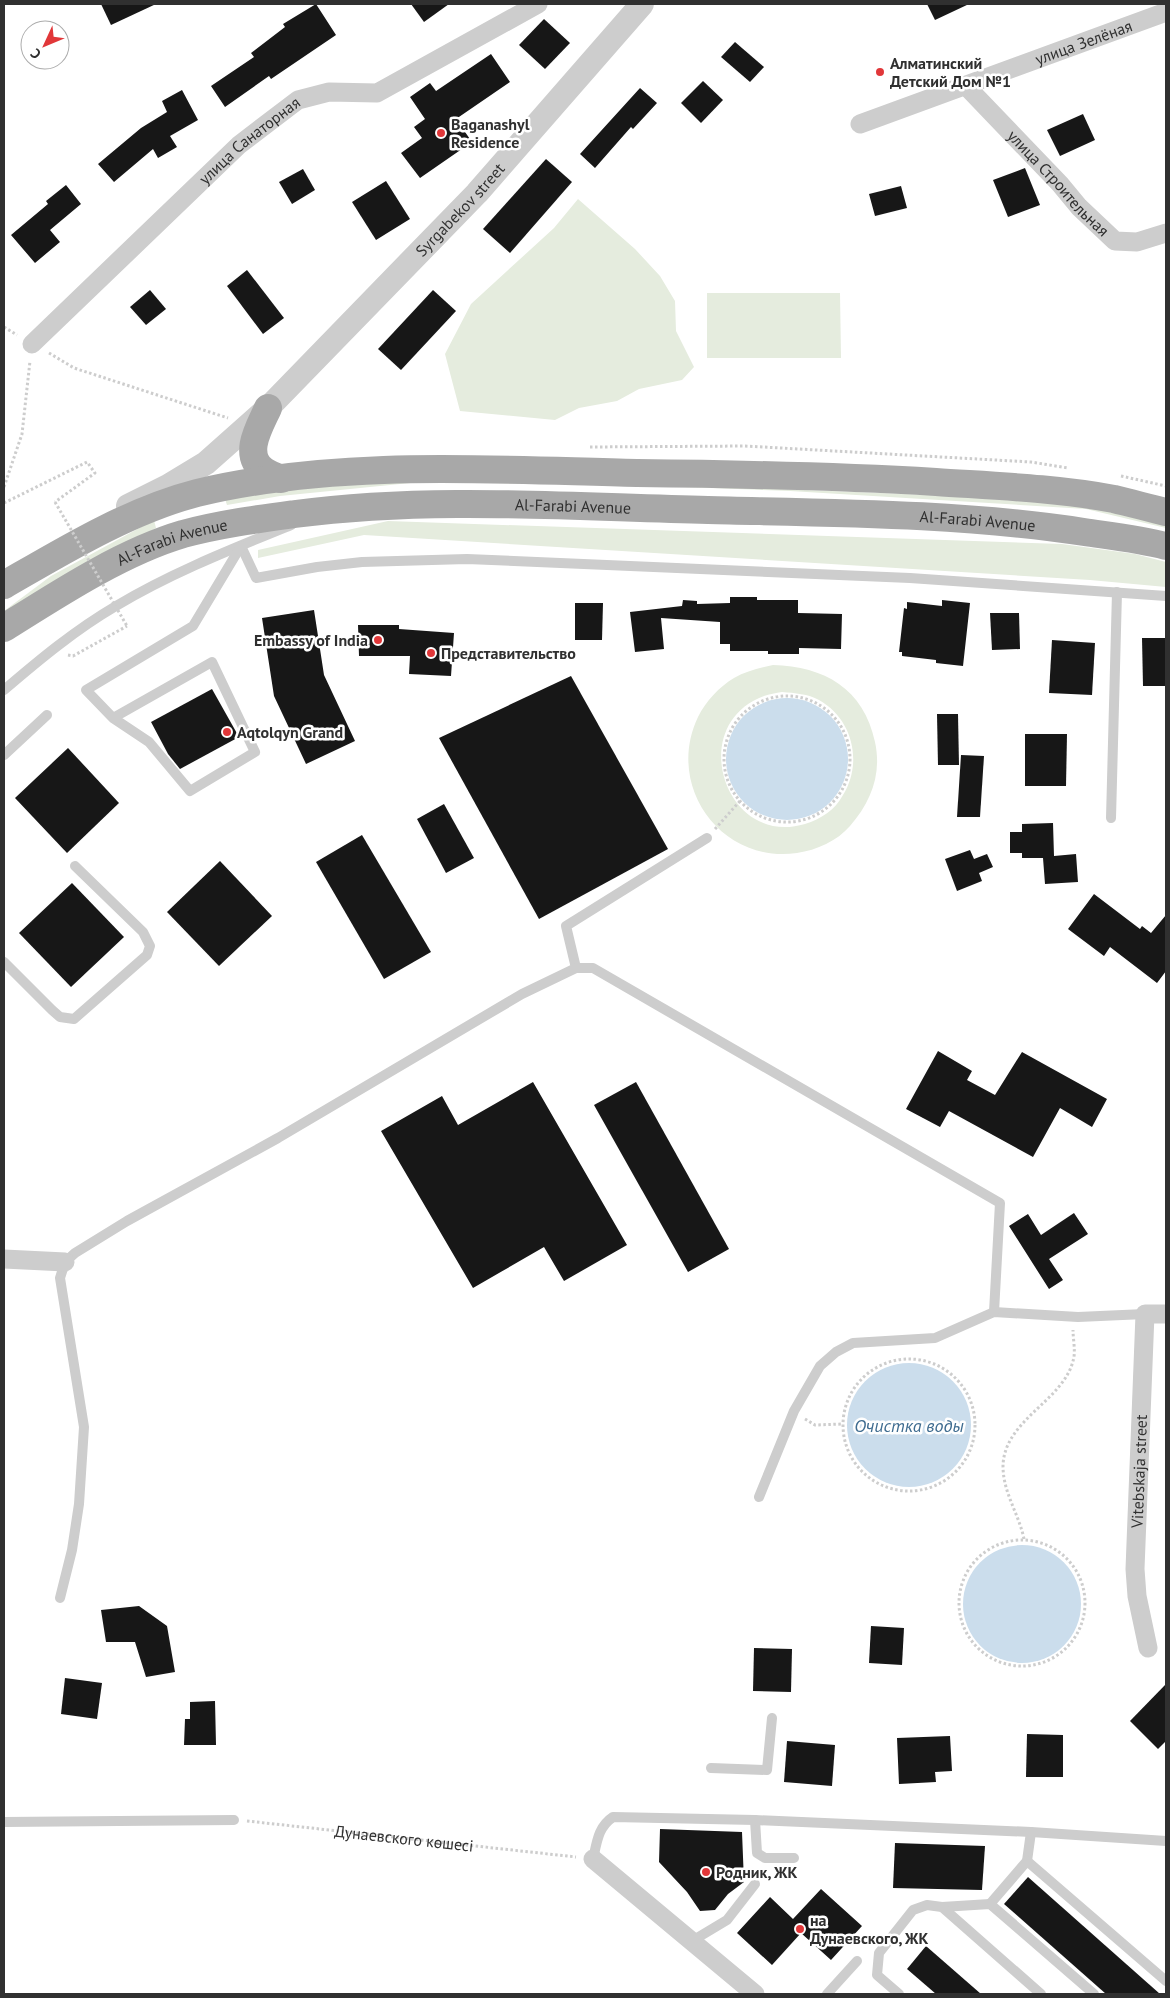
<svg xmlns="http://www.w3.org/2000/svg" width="1170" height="1998" font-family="'PT Sans',sans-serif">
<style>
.green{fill:#e5ecde;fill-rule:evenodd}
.water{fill:#cbddec}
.building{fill:#171717}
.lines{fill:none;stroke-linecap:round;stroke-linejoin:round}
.path{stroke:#cdcdcd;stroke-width:3;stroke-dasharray:2.5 2.5;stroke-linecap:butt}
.service{stroke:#cdcdcd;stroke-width:10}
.minor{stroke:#cdcdcd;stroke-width:19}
.tertiary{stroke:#cdcdcd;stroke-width:24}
.primary{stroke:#a8a8a8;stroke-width:28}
.path-bridge{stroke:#cdcdcd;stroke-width:3;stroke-dasharray:2.5 2.5;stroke-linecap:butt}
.poi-dot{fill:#e13739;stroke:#fff;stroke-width:2}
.labels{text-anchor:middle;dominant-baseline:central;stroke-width:5;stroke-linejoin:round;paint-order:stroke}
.street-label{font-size:16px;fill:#303030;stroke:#fff}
.poi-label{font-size:16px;font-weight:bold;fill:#303030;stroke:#fff;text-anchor:start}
.water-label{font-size:18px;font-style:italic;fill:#3f6c90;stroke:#fff}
</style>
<rect width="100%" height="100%" fill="#fff"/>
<g class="green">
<path d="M578 199 635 249 660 276 675 301 676 331 694 367 682 380 639 389 617 401 579 408 555 420 460 411 445 354 471 304 554 228Z"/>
<path d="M707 293H840L841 358H707Z"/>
<path d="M420 475 1085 501 1166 519V528L1086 509 790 491 630 485 420 482 280 496 227 505 225 499 280 490Z"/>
<path d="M154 520 156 528 53 583 4 619V611L51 576Z"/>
<path d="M388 521 1062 544 1135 554 1166 562V587L1090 580 364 535 258 558V550Z"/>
<path d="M773 665C824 666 864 689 875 742 882 774 871 802 850 826 837 841 817 850 797 853 721 864 665 786 698 717 706 701 719 687 734 678 746 671 759 668 773 665ZM782 692C795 693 808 694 819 700 853 719 863 763 843 795 835 810 821 819 805 824 725 848 685 725 764 696 769 694 776 693 782 692Z"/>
</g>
<g class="water">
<circle cx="787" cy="759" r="61"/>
<circle cx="909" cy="1425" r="62"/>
<circle cx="1022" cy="1604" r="59"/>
</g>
<g class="building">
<path d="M101 4H156L111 25Z"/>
<path d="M316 4 336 35 271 79 269 76 225 107 211 86 254 57 251 53 285 27 283 24Z"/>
<path d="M411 4H449L424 22Z"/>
<path d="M927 4H969L935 20Z"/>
<path d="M544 19 570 43 545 69 519 45Z"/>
<path d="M735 42 764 67 750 82 721 57Z"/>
<path d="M491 54 510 82 456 119 472 142 420 178 401 153 422 138 414 127 425 119 410 97 430 83 436 91Z"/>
<path d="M703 81 723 100 701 123 681 103Z"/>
<path d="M640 88 657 103 633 129 631 127 595 168 580 154Z"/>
<path d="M182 90 198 120 170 136 177 147 158 158 153 149 114 182 98 164 141 128 167 112 162 101Z"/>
<path d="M1083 114 1095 140 1060 156 1047 130Z"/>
<path d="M546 159 572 182 510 253 483 229Z"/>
<path d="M1025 168 1040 205 1008 217 993 180Z"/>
<path d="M303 169 315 190 292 204 279 182Z"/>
<path d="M386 181 410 219 376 240 352 202Z"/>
<path d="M66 185 81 204 50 230 60 242 35 263 11 235 48 204 46 201Z"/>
<path d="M901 186 907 208 875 216 869 194Z"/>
<path d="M247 270 284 318 263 334 227 286Z"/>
<path d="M150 290 166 309 146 325 130 307Z"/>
<path d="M433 290 456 311 401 370 378 349Z"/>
<path d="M730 597H757V600H798V613L842 614 841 649 799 648V654H768V651H730V644H720V622L661 618 664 649 635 652 630 612 682 606 683 600 697 601V604L730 603Z"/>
<path d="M942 600 970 603 963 666 936 663V660L902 656V652H899L904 608 907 609V602L942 606Z"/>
<path d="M575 603H603L602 640H575Z"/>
<path d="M314 610 324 675 355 741 306 764 274 696 262 618Z"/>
<path d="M990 613H1019L1020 649 992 650Z"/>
<path d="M358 625H399V629L454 633 451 676 409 674 410 656H359Z"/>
<path d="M1142 638H1166V686H1143Z"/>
<path d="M1052 640 1095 643 1092 695 1049 693Z"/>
<path d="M571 676 668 849 539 919 439 738Z"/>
<path d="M212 689 239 737 180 769 168 754 151 722Z"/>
<path d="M937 714H958L959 765H938Z"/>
<path d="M1025 734H1067L1066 786H1025Z"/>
<path d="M68 748 119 803 67 853 15 798Z"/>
<path d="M961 755 984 756 980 817H957Z"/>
<path d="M444 804 474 858 446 873 417 819Z"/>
<path d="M1053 823 1054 856 1076 854 1078 882 1045 884 1043 858H1022V853H1010V832H1022V824Z"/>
<path d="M362 835 431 952 384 979 316 862Z"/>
<path d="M970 850 974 859 987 854 993 867 979 873 982 881 957 891 945 859Z"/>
<path d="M220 861 272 916 219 966 167 912Z"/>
<path d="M72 883 124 937 71 987 19 933Z"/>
<path d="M1094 894 1140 929 1142 926 1151 933 1166 915V971L1157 983 1110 947 1104 956 1068 929Z"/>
<path d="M938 1051 972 1071 967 1080 995 1095 1022 1052 1107 1099 1092 1127 1060 1108 1033 1157 949 1111 940 1127 906 1109Z"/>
<path d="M533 1082 627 1245 564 1281 544 1247 473 1288 381 1131 442 1096 458 1125Z"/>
<path d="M636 1082 729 1249 688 1272 594 1105Z"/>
<path d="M1074 1213 1088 1234 1049 1259 1063 1280 1049 1289 1009 1226 1028 1214 1041 1235Z"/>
<path d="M139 1606 167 1626 175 1672 146 1677 135 1642H106L101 1610Z"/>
<path d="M871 1626 904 1628 902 1665 869 1663Z"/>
<path d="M754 1648 792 1649 791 1692 753 1691Z"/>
<path d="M65 1678 102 1683 97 1719 61 1714Z"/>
<path d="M1166 1684V1741L1158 1749 1130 1721Z"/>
<path d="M215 1701 216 1745H184L185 1719H190V1702Z"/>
<path d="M1027 1734 1063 1735V1777H1026Z"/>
<path d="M950 1736 952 1771 935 1772 936 1782 899 1784 897 1738Z"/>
<path d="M787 1741 835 1745 832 1786 784 1782Z"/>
<path d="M660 1829 742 1832 744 1882 728 1894 715 1910 700 1911 687 1892 659 1862Z"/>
<path d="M895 1843 985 1846 982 1890 893 1888Z"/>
<path d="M1028 1877 1160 1994H1106L1004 1904Z"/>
<path d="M821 1889 862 1926 831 1960 801 1933 772 1965 737 1933 770 1897 793 1919Z"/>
<path d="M926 1946 981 1994H936L907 1969Z"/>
</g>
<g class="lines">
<g class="path">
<path d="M4 327 17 335"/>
<path d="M49 353 74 368 228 418"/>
<path d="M590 447 745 446 1031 462 1068 468"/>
<path d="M1121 476 1166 486"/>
<path d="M4 487 22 434 30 361"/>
<path d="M4 503 87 462 95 473 55 502"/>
<path d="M68 655 73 656 127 626"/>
<circle cx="787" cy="759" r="63"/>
<path d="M715 829 740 801"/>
<circle cx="909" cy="1425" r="66"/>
<path d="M805 1419 815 1425 843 1424"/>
<path d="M1024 1539C1019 1514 1003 1493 1003 1466 1004 1420 1063 1401 1073 1361 1076 1352 1073 1340 1073 1330"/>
<circle cx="1022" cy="1603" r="63"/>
<path id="s1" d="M247 1821 576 1857"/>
</g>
<g class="service">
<path d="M241 546 256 578 317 567 362 562 467 559 910 578 1166 596"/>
<path d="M4 690C39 660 75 630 116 606 171 573 232 549 291 525"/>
<path d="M113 718 149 742 190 791 255 752 212 662 113 718 86 690 193 626 241 546"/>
<path d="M4 755 47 715"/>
<path d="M1111 818 1117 592"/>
<path d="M4 962 52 1010 60 1017 74 1019 147 955 150 946 143 932 75 866"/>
<path d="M576 968 566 926 707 838"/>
<path d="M759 1497 794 1411 820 1366 836 1352 853 1343 935 1338 994 1312 1078 1317 1145 1314"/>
<path d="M60 1598 72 1550 79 1504 84 1427 60 1278 65 1262 75 1253 127 1221 278 1138 522 994 576 968H593L1000 1203 994 1312"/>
<path d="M711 1768 767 1770 772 1718"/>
<path d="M755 1820 757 1853 765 1858H794"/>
<path d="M4 1822 234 1820"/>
<path d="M1031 1832 1166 1841"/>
<path d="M593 1859C597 1842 598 1827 613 1817L755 1820 1031 1832 1027 1861"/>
<path d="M990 1904 1027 1861 1166 1981"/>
<path d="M942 1907 990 1904 1094 1994"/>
<path d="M692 1941 727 1920 755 1884"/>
<path d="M827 1994 857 1961"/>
<path d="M899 1994 877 1975 879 1953 913 1910 927 1905 942 1907 1041 1994"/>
</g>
<g class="minor">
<path id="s2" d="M966 86 1060 184 1079 207 1115 241 1137 242 1166 233"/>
<path id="s3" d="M860 124 1166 12"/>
<path id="s4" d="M32 344 239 145 298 100 329 92 377 93 538 4"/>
<path d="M4 1259 65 1262"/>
<path id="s5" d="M1148 1648 1137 1596 1135 1569 1145 1314H1166"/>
<path d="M593 1859 755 1994"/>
</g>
<path class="tertiary" id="s6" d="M128 506 168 486 206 463 268 408 477 193 642 4"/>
<g class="primary">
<path d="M268 408C260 426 242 454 263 470 268 474 275 476 281 479"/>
<path d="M4 585C63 551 130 510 197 493 337 459 495 470 637 473 737 474 836 476 936 482 995 486 1055 488 1114 499 1131 503 1149 508 1166 512"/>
<path id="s7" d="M4 628C58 594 122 552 183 534 220 524 258 519 295 514 432 496 571 507 708 510 833 513 960 513 1084 532 1111 536 1139 539 1166 546"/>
</g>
<path class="path-bridge" d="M55 502 127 626"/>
</g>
<g class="poi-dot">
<circle cx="880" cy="72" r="5"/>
<circle cx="441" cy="133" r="5"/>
<circle cx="378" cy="640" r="5"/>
<circle cx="431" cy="653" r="5"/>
<circle cx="227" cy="732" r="5"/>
<circle cx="706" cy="1872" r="5"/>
<circle cx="800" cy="1929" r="5"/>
</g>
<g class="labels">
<g class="street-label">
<text stroke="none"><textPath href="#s3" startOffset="238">улица Зелёная</textPath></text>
<text stroke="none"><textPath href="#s4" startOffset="298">улица Санаторная</textPath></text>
<text stroke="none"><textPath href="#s2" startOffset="134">улица Строительная</textPath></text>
<text stroke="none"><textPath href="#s6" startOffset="448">Syrgabekov street</textPath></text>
<text stroke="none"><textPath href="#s7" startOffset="595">Al-Farabi Avenue</textPath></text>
<text stroke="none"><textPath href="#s7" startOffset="1000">Al-Farabi Avenue</textPath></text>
<text stroke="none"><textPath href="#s7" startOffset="190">Al-Farabi Avenue</textPath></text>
<text stroke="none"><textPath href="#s5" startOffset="178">Vitebskaja street</textPath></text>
<text stroke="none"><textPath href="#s1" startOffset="158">Дунаевского көшесі</textPath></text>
</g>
<g class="poi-label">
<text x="890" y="63">Алматинский<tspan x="890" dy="18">Детский Дом №1</tspan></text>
<text x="451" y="124">Baganashyl<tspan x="451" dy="18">Residence</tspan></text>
<text x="368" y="640" text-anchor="end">Embassy of India</text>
<text x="441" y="653">Представительство</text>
<text x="237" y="732">Aqtolqyn Grand</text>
<text x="716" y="1872">Родник, ЖК</text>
<text x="810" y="1920">на<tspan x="810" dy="18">Дунаевского, ЖК</tspan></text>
</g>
<g class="water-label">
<text x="909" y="1425">Очистка воды</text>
</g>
</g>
<rect width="1170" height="1998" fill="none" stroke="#303030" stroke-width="10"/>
<g transform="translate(45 45) rotate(226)"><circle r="24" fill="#ffffff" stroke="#acacac"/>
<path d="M0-4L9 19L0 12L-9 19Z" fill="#e13739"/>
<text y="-8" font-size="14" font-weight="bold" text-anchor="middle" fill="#303030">С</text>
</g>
</svg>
